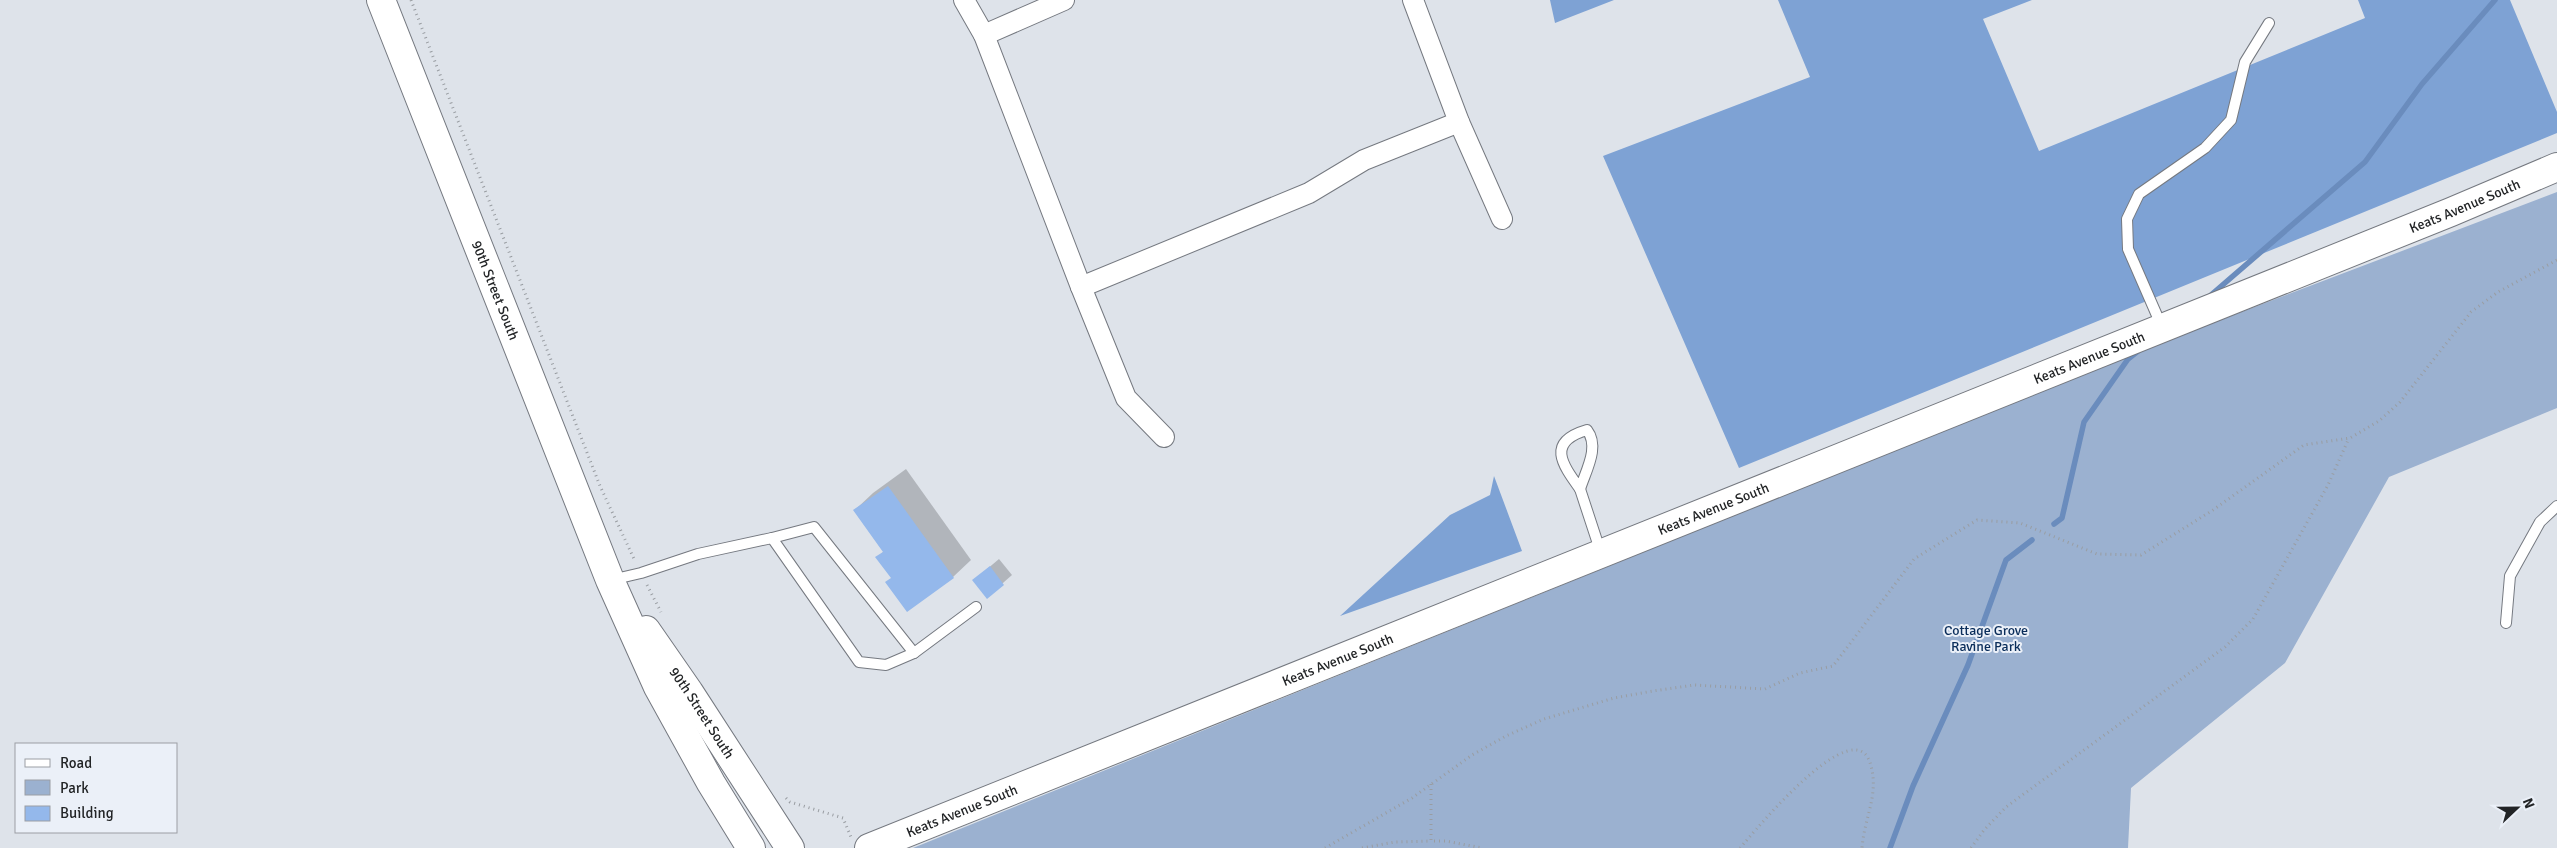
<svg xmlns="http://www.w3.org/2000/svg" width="2557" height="848" font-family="Signika,sans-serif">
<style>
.green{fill:#9bb1d0}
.forest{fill:#7ea2d4}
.shadow{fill:#0003}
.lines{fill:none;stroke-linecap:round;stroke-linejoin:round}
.stream{stroke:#6a8cbd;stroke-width:5.5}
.building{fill:#94b8eb}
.lane-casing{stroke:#757980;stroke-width:12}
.street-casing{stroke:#757980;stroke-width:22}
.secondary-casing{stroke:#757980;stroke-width:30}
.path{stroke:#999da2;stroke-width:3;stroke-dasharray:1 4;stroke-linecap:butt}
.lane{stroke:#fff;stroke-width:10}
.street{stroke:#fff;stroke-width:20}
.secondary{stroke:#fff;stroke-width:28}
.labels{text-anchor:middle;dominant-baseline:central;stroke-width:4;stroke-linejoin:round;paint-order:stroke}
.street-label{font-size:14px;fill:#222426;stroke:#ebf0f8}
.park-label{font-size:14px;fill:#0a2d5a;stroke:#ebf0f8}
</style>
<rect width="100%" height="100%" fill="#dee3ea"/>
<path class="green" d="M2557 192V408L2389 477 2285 663 2131 788 2128 848H913L2147 348Z"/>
<g class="forest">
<path d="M1550 0H1614L1555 23Z"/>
<path d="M1778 0H2032L1983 19 2039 151 2365 18 2358 0H2510L2557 112V133L1739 468 1603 156 1810 77Z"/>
<path d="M1494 476 1522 551 1340 616 1450 515 1490 495Z"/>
</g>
<g class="shadow">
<path d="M906 469 971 560 953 577 892 578 877 558 884 551 855 510 873 493Z"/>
<path d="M999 559 1012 575 987 597 974 580Z"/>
</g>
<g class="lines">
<g class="stream">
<path d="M2211 295 2365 162 2422 84 2495 0"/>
<path d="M2054 524 2062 518 2084 422 2128 359 2138 351"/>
<path d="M1890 848 1913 786 1968 665 2006 560 2032 540"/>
</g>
</g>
<g class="building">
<path d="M888 486 954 578 907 612 885 582 891 578 875 557 883 552 853 510Z"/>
<path d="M990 566 1004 585 987 599 972 580Z"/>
</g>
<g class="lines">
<g class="lane-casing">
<g id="lane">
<path d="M2162 327 2128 249 2127 219 2139 194 2205 148 2231 120 2245 62 2269 23"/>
<path d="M1587 430C1600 447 1586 470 1580 489 1562 464 1546 442 1587 430Z"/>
<path d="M1580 489 1601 553"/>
<path d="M772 538 814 527 914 653"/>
<path d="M611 580 641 573 698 554 772 538 859 662 886 665 914 653 976 607"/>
<path d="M2506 623 2510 576 2540 522 2557 506"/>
</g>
</g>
<g class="street-casing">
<g id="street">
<path d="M964 0 984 35 1081 287 1126 398 1164 437"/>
<path d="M1413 0 1459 122 1502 219"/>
<path d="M984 35 1064 0"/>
<path d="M1081 287 1309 193 1364 160 1459 122"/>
</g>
</g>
<g class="secondary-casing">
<g id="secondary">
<path id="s1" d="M381 0 610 580 658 687 711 783 751 848"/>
<path id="s2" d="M646 630 689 692 790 848"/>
<path id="s3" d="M869 848 2451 212 2557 167"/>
</g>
</g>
<g class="path">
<path d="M411 0 600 486 635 561"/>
<path d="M647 585 661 612"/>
<path d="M1431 784V841H1446L1482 848"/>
<path d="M786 798 790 802 843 818 851 837"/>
<path d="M1325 848 1412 798 1472 755 1506 736 1544 719 1614 698 1653 691 1694 685 1765 689 1800 673 1833 666 1914 559 1977 520 2020 523 2097 554 2141 555 2213 510 2304 445 2350 438 2379 421 2400 402 2471 312 2498 292 2557 260"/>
<path d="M1362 848 1395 842 1431 841"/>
<path d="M1740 848C1754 832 1857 706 1871 766 1879 795 1864 819 1862 848"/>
<path d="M1971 848 1984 830 2006 807 2225 647 2253 619 2328 485 2349 438"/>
</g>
<use href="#lane" class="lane"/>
<use href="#street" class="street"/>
<use href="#secondary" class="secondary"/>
</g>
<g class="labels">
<g class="street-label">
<text stroke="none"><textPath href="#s3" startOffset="1720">Keats Avenue South</textPath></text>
<text stroke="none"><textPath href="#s1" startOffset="312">90th Street South</textPath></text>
<text stroke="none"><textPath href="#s3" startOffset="1315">Keats Avenue South</textPath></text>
<text stroke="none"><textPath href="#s3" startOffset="910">Keats Avenue South</textPath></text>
<text stroke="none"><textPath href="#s3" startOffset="505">Keats Avenue South</textPath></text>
<text stroke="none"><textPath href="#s2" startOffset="100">90th Street South</textPath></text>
<text stroke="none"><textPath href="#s3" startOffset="100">Keats Avenue South</textPath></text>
</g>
<g class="park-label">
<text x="1986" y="630">Cottage Grove<tspan x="1986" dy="16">Ravine Park</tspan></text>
</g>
</g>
<rect x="15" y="743" width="162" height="90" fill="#ebf0f8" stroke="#9b9ea4"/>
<rect x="25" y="759" width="25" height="8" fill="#ffffff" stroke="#9b9ea4"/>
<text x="60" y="768" font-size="15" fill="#222426">Road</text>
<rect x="25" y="780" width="25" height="15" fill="#9bb1d0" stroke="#9b9ea4"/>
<text x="60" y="793" font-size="15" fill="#222426">Park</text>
<rect x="25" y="806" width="25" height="15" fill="#94b8eb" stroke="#9b9ea4"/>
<text x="60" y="818" font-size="15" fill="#222426">Building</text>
<g transform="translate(2517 808) rotate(68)" stroke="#ebf0f8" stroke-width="4" paint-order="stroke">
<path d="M0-4L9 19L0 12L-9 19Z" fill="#222426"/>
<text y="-8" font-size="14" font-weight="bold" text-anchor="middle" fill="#222426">N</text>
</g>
</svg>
